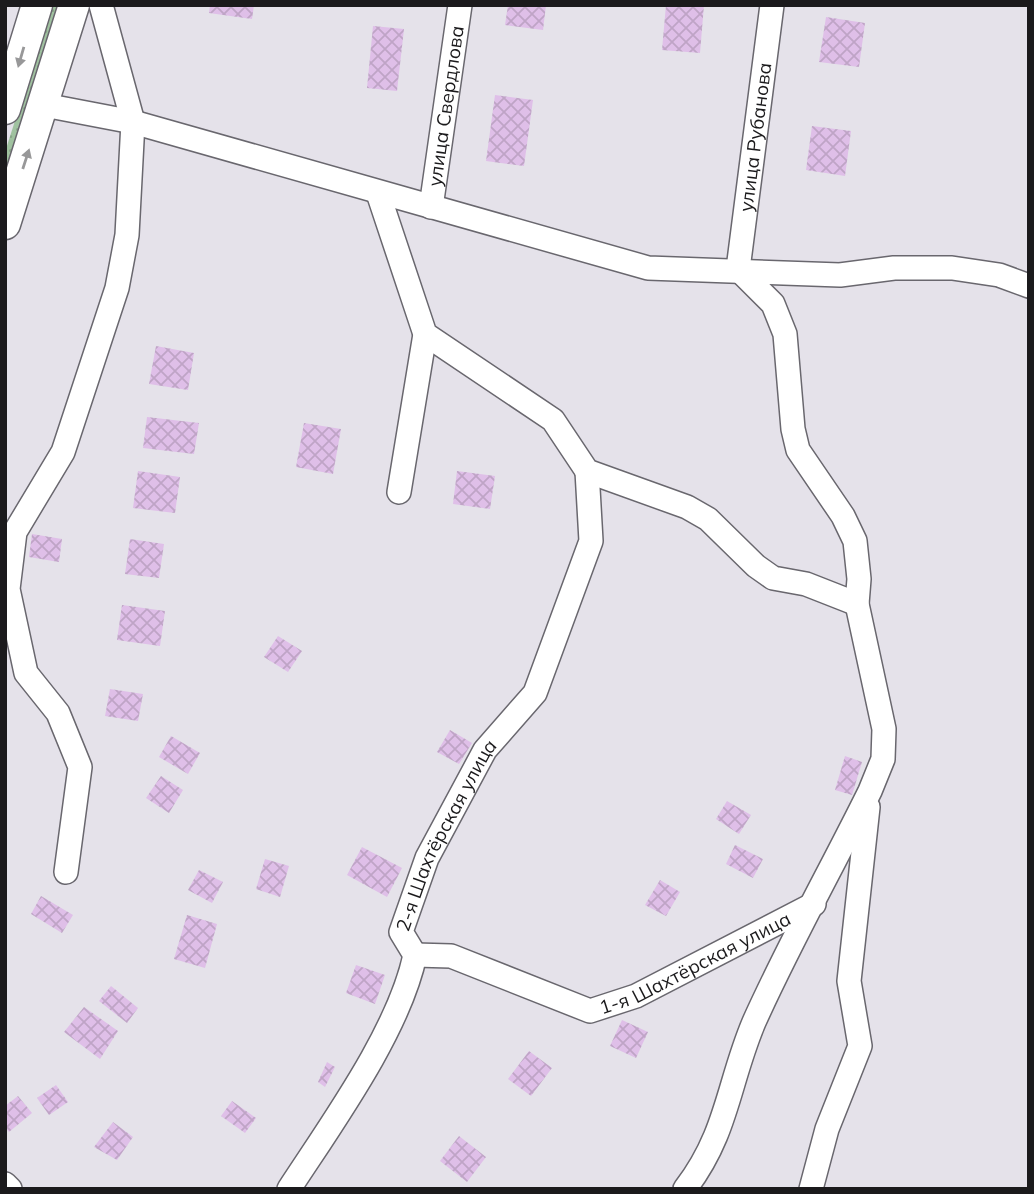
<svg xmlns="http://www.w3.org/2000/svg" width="1034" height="1194" font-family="Mulish,sans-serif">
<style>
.grass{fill:url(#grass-dots)}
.building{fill:url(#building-cross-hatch)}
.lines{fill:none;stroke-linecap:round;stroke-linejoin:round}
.minor-casing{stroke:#69676e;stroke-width:26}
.major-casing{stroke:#69676e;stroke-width:33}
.minor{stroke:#fff;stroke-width:23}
.major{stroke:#fff;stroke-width:30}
.oneway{fill:#989899}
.labels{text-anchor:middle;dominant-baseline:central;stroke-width:7;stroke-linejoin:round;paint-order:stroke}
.street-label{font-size:19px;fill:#1b1a1c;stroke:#f2eff8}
</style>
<defs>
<pattern id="grass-dots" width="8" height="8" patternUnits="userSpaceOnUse" patternTransform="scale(1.75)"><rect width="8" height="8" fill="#a0c2a0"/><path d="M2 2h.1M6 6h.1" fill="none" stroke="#89a689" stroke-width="1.8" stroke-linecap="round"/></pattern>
<pattern id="building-cross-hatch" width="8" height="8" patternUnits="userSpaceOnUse" patternTransform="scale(1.75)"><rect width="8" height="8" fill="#dfbfe8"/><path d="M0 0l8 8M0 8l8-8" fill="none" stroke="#bfa4c6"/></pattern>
</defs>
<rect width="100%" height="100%" fill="#e5e2ea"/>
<path class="grass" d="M52 5H63L5 189V152Z"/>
<g class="building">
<path d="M210 5H254L252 19 209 13Z"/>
<path d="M508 5H546L543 30 505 25Z"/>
<path d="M666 5H704L700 53 662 50Z"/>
<path d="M826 17 865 23 859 67 819 62Z"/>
<path d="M373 26 404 29 397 91 367 88Z"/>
<path d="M495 95 533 100 524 166 486 161Z"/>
<path d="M812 126 851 131 845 176 806 170Z"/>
<path d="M156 346 194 353 188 390 149 384Z"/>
<path d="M147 417 199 423 194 454 143 448Z"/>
<path d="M304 423 341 429 333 474 296 467Z"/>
<path d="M138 471 180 477 175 513 133 508Z"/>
<path d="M457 471 495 476 490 509 453 504Z"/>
<path d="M32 534 62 539 59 562 29 557Z"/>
<path d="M130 539 164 544 159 578 125 574Z"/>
<path d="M122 605 165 611 160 646 117 640Z"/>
<path d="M278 636 302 651 288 672 264 657Z"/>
<path d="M110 689 143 694 138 721 105 716Z"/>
<path d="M450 730 472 743 459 764 437 752Z"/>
<path d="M171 736 200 753 188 774 159 757Z"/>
<path d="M845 756 862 762 852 795 835 790Z"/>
<path d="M161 776 183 790 169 813 146 798Z"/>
<path d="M727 801 751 815 739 834 716 819Z"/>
<path d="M735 845 763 859 753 878 726 864Z"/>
<path d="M362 847 402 868 387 897 347 875Z"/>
<path d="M265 859 289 866 280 897 256 889Z"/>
<path d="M199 870 223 882 212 903 188 890Z"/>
<path d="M660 880 680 892 666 916 645 905Z"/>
<path d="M41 896 73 915 62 933 31 914Z"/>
<path d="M187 915 217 924 205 968 174 959Z"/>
<path d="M356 965 385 975 375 1004 346 993Z"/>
<path d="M111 986 138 1008 127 1023 99 1001Z"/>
<path d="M84 1007 118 1031 100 1059 64 1032Z"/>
<path d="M622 1020 648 1032 636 1058 610 1046Z"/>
<path d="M529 1051 552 1068 531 1096 508 1079Z"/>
<path d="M327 1062 335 1067 325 1087 318 1082Z"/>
<path d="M56 1085 68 1102 49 1115 37 1098Z"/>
<path d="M18 1096 32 1113 9 1132 5 1127V1106Z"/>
<path d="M232 1101 256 1118 245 1133 221 1116Z"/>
<path d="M113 1122 133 1137 117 1160 94 1147Z"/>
<path d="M459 1136 486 1157 467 1182 440 1161Z"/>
</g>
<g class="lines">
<g class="minor-casing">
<g id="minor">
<path d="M44 105 133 122 648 268 840 275 894 268H952L999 275 1029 286"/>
<path d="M378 193 425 334 553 420 587 471 687 507 708 519 756 566 773 578 806 584 857 604"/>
<path id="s1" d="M431 207 460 5"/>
<path id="s2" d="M738 269 772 5"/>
<path d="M399 492 425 334"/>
<path d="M66 872 80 767 58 713 26 673 8 589 15 532 63 452 117 288 127 235 133 122 101 5"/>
<path id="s3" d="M415 955 451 956 590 1011 636 996 814 904"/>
<path d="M5 1184 10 1189"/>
<path id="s4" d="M289 1189C332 1123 399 1031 415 955L401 932 427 858 485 750 535 693 591 541 587 471"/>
<path d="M685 1189C728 1133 728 1083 754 1022 789 944 832 868 870 791L883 759 884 729 857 604 859 579 855 541 843 516 798 450 793 429 785 334 773 304 738 269"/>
<path d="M811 1189 827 1129 860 1046 849 981 868 807"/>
</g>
</g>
<g class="major-casing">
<g id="major">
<path d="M5 109 37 5"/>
<path d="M5 224 74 5"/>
</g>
</g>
<use href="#minor" class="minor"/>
<use href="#major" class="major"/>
</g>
<defs><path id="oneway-solid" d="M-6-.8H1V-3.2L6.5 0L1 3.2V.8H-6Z" transform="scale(1.75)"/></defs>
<g class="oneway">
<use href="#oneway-solid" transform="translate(21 57) rotate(106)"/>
<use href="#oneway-solid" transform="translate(26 159) rotate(-72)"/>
</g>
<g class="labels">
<g class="street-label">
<text stroke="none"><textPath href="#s1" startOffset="102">улица Свердлова</textPath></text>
<text stroke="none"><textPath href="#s2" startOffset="133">улица Рубанова</textPath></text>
<text stroke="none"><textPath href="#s4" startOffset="401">2-я Шахтёрская улица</textPath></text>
<text stroke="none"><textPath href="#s3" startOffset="301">1-я Шахтёрская улица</textPath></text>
</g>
</g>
<rect width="1034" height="1194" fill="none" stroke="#1b1a1c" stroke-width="14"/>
</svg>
